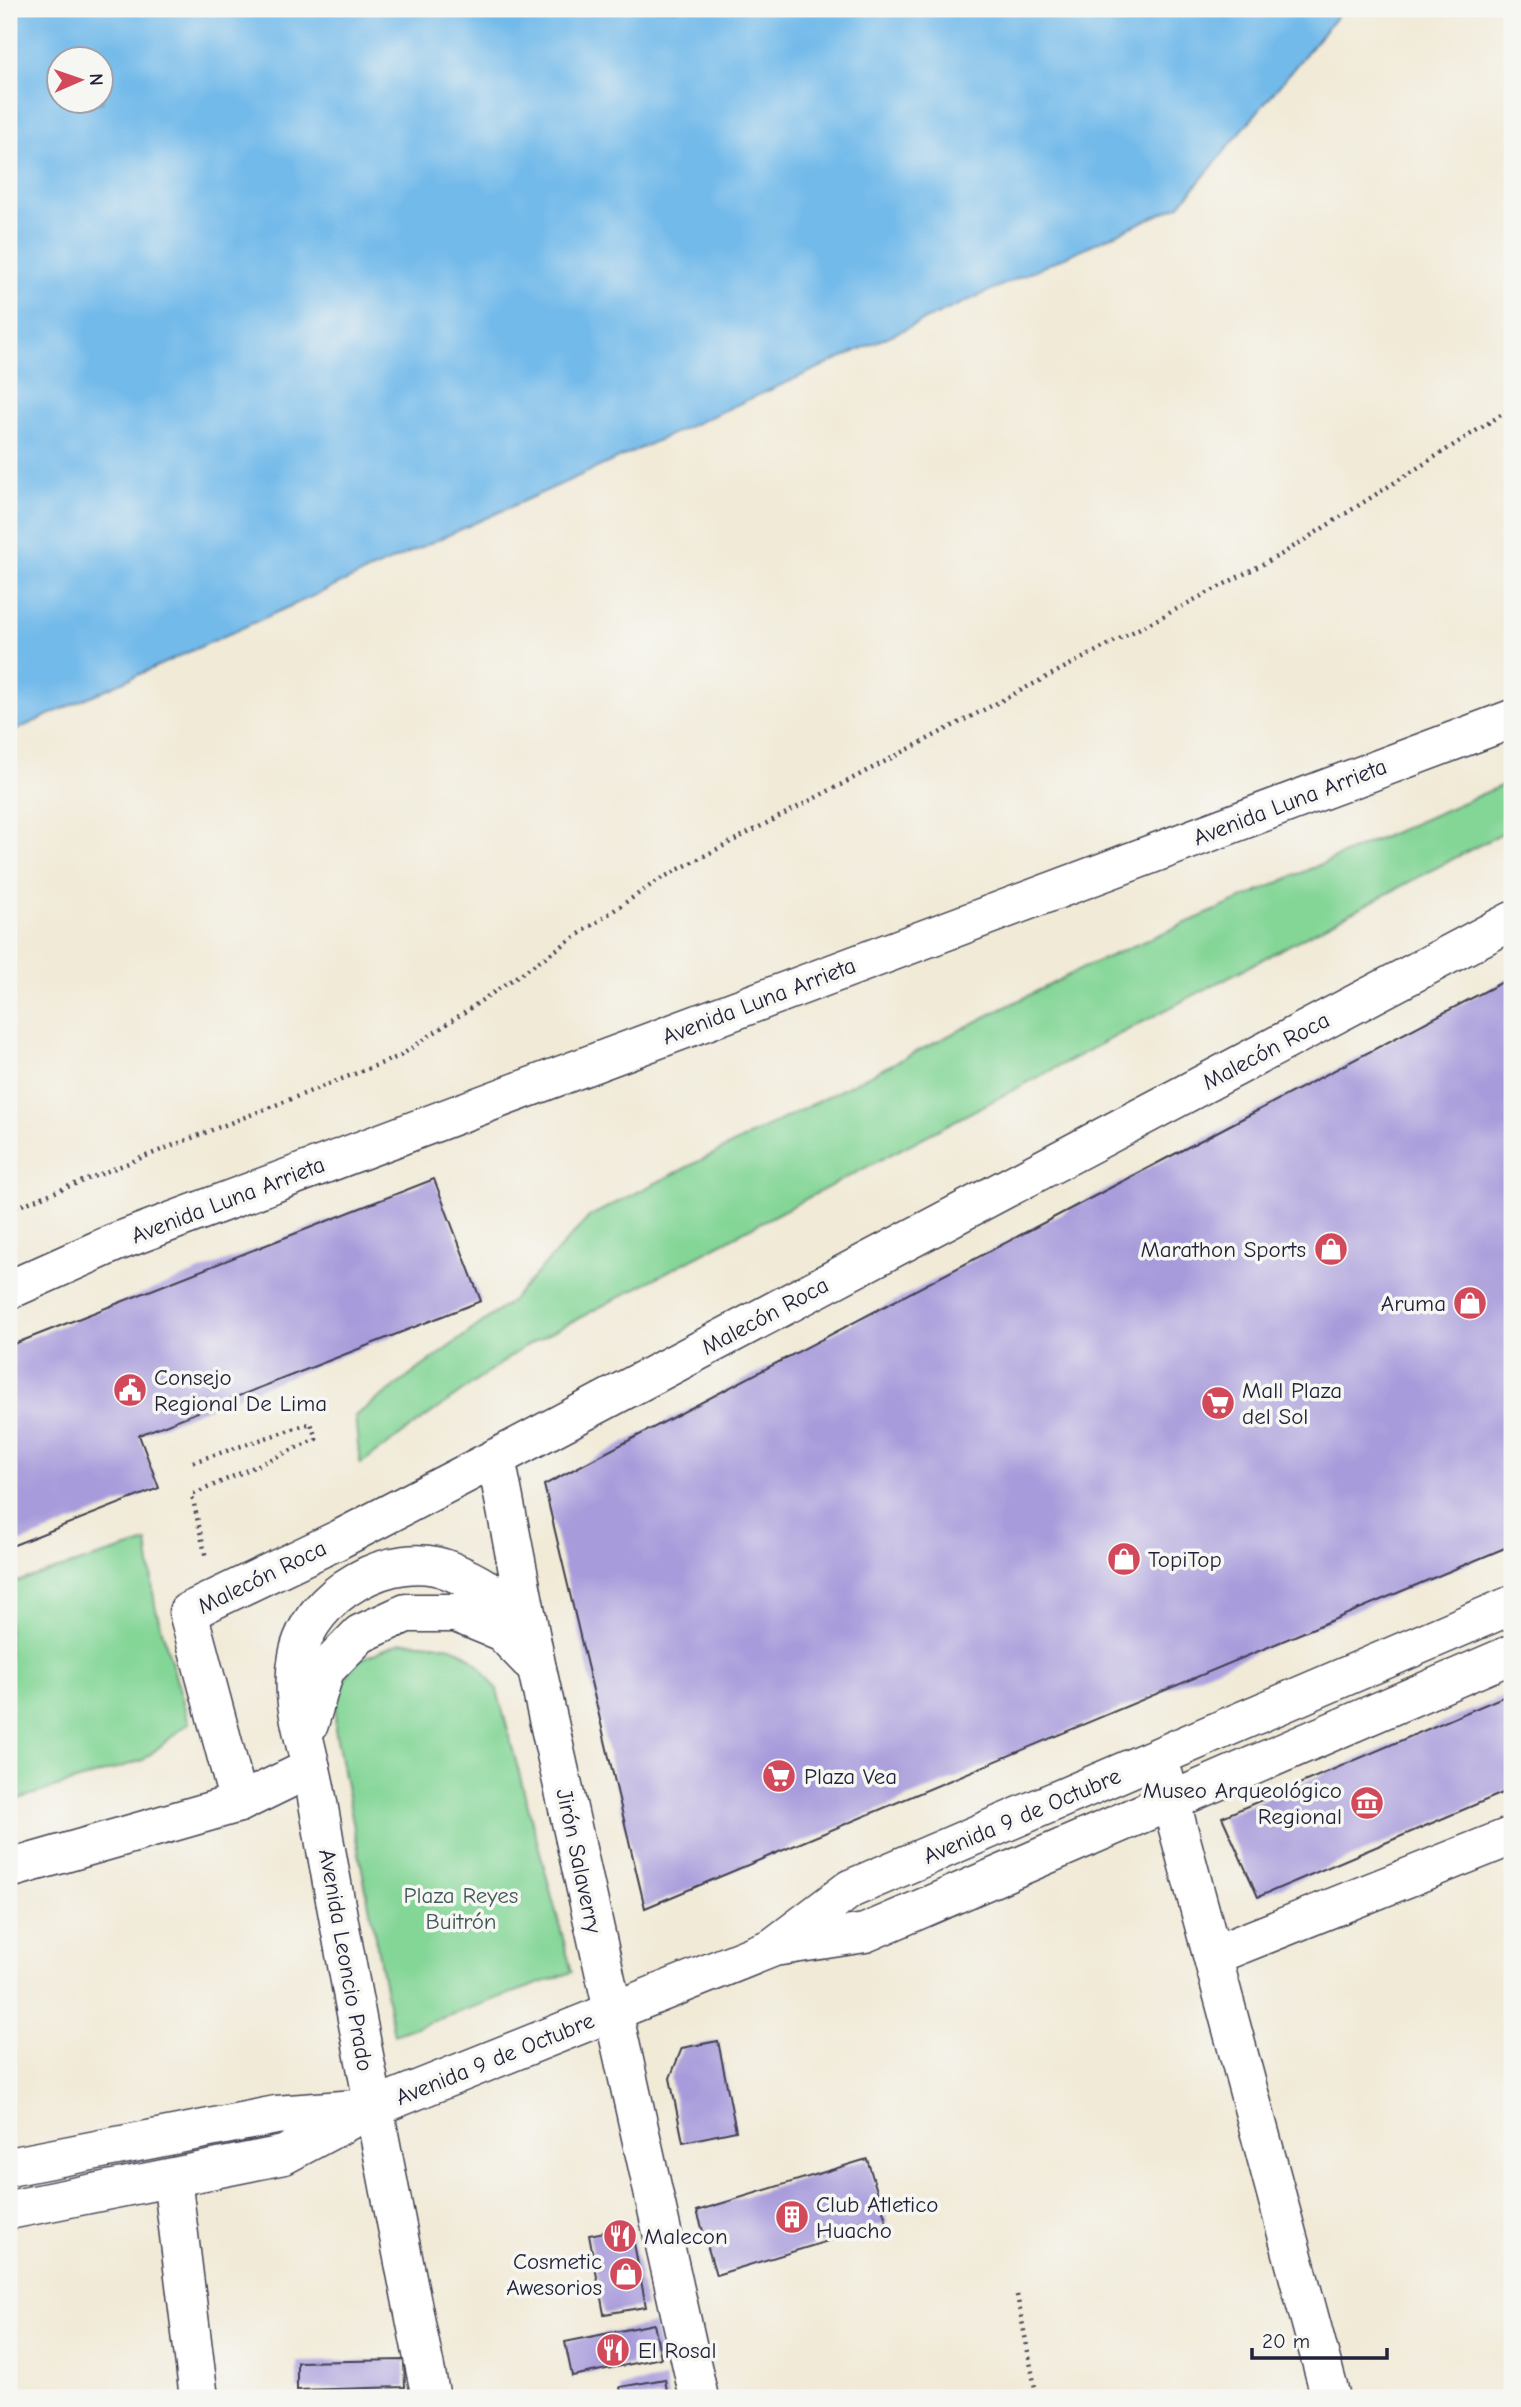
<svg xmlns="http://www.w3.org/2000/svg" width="1521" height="2407" font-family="'Comic Neue',sans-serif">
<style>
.green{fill:#84d697;stroke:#537c69;stroke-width:2}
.water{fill:#72baea;stroke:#4a6e92;stroke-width:2;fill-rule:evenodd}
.building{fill:#a89bdb}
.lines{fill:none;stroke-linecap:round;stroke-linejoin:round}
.minor-casing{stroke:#414052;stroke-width:41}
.path{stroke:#414052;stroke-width:4.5;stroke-dasharray:2 5;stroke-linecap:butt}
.minor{stroke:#fff;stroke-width:38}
.labels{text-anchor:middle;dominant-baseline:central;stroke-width:7;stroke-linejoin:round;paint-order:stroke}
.street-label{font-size:23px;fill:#22223b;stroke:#f6f6f2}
.poi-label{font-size:23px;fill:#22223b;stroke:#f6f6f2;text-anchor:start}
.park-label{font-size:23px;fill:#3f5857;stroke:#f6f6f2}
</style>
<rect width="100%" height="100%" fill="#f6f6f2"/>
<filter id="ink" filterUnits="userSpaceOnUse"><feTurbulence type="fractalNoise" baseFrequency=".0143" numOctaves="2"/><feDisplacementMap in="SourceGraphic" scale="14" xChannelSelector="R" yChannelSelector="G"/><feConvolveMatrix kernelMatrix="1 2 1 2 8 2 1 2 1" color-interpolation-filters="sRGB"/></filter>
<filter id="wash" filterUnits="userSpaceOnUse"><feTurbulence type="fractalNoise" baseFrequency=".00686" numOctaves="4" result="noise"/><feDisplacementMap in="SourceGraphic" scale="28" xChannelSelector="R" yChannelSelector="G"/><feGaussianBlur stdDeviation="1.57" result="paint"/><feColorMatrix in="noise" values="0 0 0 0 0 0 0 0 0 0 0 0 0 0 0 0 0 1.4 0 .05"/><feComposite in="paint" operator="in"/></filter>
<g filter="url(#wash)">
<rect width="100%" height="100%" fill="#f1ead7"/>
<g class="green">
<path d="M1512 781V828L524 1347 360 1464 355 1416 510 1302 590 1216 1085 967Z"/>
<path d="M147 1542 155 1606 189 1723 143 1760 9 1802V1584Z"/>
<path d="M402 1642C456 1645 466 1644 497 1690L572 1972 394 2035 335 1729 337 1696 354 1662Z"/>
</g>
<path class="water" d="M9 9H1343L1180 205 9 733ZM60 60H102V102H60Z"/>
<g id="blocks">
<g class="building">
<path d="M1512 977V1545L645 1908 544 1485Z"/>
<path d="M434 1179 481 1301 139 1435 159 1488 9 1547V1346Z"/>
<path d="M1512 1693V1789L1258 1897 1222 1817Z"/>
<path d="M718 2041 736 2131 683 2142 670 2078 682 2048Z"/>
<path d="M867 2159 887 2223 716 2275 697 2211Z"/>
<path d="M631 2227 646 2307 604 2314 589 2235Z"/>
<path d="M654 2324 661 2358 572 2376 565 2342Z"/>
<path d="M404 2360 405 2387 297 2390V2362Z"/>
<path d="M665 2379 668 2398H622L620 2387Z"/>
</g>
</g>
</g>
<g filter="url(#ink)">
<use href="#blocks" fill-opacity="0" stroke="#414052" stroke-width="2"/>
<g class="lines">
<g class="minor-casing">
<g id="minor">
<path d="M9 1290 114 1243 1512 719"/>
<path d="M496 1458 537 1669 699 2398"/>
<path d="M309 1724 325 1670 360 1634 406 1613H456L502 1632 529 1660"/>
<path d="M1164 1776 1331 2398"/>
<path d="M239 1803 188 1612 338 1540 496 1458 1512 921"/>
<path d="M9 1869 239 1803 311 1768"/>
<path d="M776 1945 850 1889 1512 1605"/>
<path d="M1214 1955 1512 1836"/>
<path d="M9 2167 276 2115 356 2109"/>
<path d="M172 2178 199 2398"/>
<path d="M9 2210 284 2155 372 2108 774 1947 865 1933 1512 1654"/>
<path d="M431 2398C394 2214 358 2029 325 1844 321 1819 317 1794 311 1769 303 1730 290 1697 298 1656 309 1595 393 1546 451 1571 510 1596 513 1613 537 1669"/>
</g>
</g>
<g class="path">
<path d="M9 1210 400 1056 660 879 1282 554 1512 408"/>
<path d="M193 1462 311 1423 316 1439 192 1495 206 1558"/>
<path d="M1017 2295 1037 2398"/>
</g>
<use href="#minor" class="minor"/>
</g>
</g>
<defs>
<g id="shop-disc" transform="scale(1.75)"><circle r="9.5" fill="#d1495b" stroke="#f6f6f2"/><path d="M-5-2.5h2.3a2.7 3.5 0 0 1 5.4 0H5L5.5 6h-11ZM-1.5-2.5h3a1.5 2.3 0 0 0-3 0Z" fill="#fff"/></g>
<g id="civic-disc" transform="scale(1.75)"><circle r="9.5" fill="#d1495b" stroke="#f6f6f2"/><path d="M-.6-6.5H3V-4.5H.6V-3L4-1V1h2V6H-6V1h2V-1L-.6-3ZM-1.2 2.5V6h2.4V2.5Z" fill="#fff"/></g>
<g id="supermarket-disc" transform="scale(1.75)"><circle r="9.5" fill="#d1495b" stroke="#f6f6f2"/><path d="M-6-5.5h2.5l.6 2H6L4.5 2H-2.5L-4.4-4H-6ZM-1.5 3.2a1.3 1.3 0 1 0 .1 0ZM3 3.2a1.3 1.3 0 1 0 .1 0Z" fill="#fff"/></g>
<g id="museum-disc" transform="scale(1.75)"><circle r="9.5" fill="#d1495b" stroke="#f6f6f2"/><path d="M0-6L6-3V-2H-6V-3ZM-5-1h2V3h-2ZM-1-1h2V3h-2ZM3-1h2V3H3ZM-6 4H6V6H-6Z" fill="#fff"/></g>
<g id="building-disc" transform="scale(1.75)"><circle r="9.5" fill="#d1495b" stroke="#f6f6f2"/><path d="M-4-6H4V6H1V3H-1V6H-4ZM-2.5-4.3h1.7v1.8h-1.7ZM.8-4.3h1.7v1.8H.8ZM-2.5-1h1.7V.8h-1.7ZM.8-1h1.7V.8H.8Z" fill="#fff"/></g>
<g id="restaurant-disc" transform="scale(1.75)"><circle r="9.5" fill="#d1495b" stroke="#f6f6f2"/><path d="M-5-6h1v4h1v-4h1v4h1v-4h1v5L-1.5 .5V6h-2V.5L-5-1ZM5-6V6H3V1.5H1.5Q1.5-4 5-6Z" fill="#fff"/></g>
</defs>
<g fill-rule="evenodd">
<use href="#shop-disc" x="1331" y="1249"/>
<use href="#shop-disc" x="1470" y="1303"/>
<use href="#civic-disc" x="130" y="1390"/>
<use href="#supermarket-disc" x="1218" y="1403"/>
<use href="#shop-disc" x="1124" y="1559"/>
<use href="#supermarket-disc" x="779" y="1776"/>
<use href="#museum-disc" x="1367" y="1803"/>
<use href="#building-disc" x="792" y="2217"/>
<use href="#restaurant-disc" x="620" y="2236"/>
<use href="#shop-disc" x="626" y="2274"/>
<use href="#restaurant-disc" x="613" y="2350"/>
</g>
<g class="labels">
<g class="street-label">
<text transform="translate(1290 802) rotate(-21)">Avenida Luna Arrieta</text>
<text transform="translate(759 1001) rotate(-21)">Avenida Luna Arrieta</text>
<text transform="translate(1266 1051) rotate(-28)">Malecón Roca</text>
<text transform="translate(228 1200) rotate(-21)">Avenida Luna Arrieta</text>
<text transform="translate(765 1316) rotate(-28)">Malecón Roca</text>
<text transform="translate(262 1577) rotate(-26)">Malecón Roca</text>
<text transform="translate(1022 1816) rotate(-23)">Avenida 9 de Octubre</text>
<text transform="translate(579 1861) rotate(78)">Jirón Salaverry</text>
<text transform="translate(346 1960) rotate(80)">Avenida Leoncio Prado</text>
<text transform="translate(495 2059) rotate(-22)">Avenida 9 de Octubre</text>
</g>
<g class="poi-label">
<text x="1306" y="1249" text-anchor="end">Marathon Sports</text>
<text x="1446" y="1303" text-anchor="end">Aruma</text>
<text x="154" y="1377">Consejo<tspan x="154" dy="26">Regional De Lima</tspan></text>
<text x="1242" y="1390">Mall Plaza<tspan x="1242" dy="26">del Sol</tspan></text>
<text x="1148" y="1559">TopiTop</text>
<text x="804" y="1776">Plaza Vea</text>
<text x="1342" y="1790" text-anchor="end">Museo Arqueológico<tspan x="1342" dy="26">Regional</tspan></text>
<text x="816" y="2204">Club Atletico<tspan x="816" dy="26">Huacho</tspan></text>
<text x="644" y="2236">Malecon</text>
<text x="602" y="2261" text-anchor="end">Cosmetic<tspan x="602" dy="26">Awesorios</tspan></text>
<text x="638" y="2350">El Rosal</text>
</g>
<g class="park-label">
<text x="461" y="1895">Plaza Reyes<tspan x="461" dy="26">Buitrón</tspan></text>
</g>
</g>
<rect width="1521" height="2407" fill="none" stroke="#f6f6f2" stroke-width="35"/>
<g transform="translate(80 80) rotate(88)"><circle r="33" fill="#f6f6f2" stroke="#a1a1a9" stroke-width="2"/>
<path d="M0-5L12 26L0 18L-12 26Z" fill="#d1495b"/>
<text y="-10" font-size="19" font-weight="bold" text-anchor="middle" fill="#22223b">N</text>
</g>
<path d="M1252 2348v10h135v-10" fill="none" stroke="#22223b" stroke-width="3.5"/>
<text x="1262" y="2348" font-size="21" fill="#22223b" stroke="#f6f6f2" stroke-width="5" paint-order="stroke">20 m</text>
</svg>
